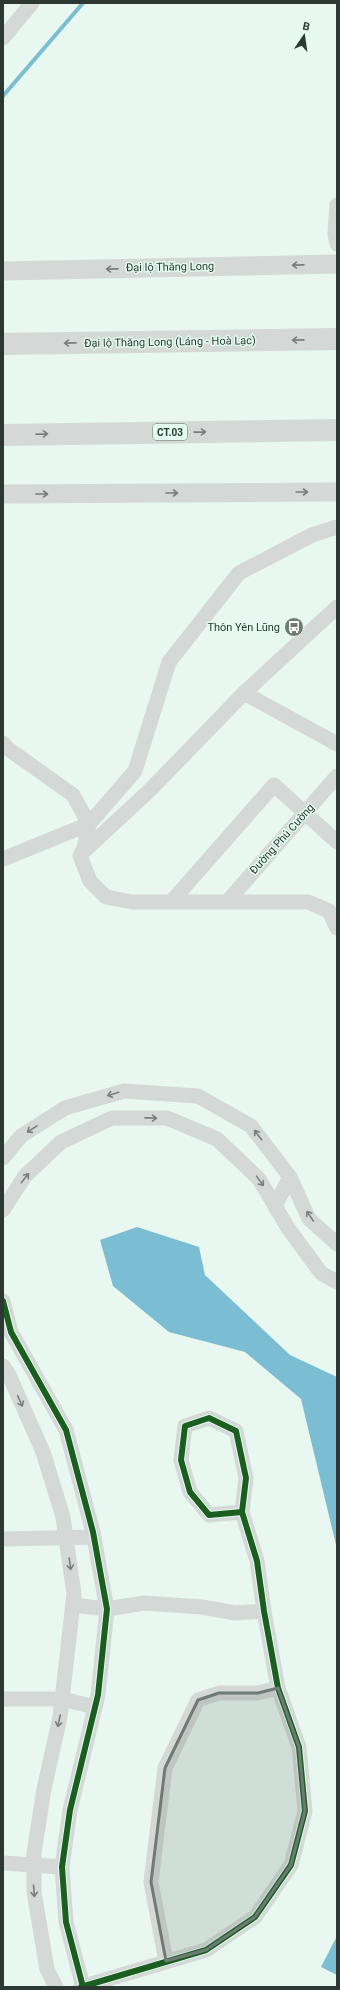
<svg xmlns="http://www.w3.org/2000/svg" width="340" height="1990" font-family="Roboto,sans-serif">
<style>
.water{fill:#7bbed3}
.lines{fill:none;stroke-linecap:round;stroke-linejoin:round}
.stream{stroke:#7bbed3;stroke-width:4}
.minor{stroke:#d4d8d7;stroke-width:15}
.major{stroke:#d4d8d7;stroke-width:19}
.highway{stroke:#d4d8d7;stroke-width:22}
.cycleway-casing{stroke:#e2fdef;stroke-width:8}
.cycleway{stroke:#1b5e20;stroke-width:6}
.oneway{stroke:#78807c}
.marked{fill:#6e7b74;fill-opacity:0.2;stroke:#6e7b74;stroke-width:3;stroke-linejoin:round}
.labels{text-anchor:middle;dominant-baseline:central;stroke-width:3;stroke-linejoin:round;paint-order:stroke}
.shield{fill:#e2fdef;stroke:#63736b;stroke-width:1}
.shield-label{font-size:10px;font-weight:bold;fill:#2d3832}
.street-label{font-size:11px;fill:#2d3832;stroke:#e2fdef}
.poi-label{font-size:11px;fill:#2d3832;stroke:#e2fdef;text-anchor:end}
</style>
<rect width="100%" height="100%" fill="#e8f7ef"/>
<g class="water">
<path d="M137 1227 199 1247 205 1275 290 1355 337 1377V1549L301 1399 245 1352 169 1332 113 1286 100 1240Z"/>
<path d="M337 1936V1975L321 1967Z"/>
</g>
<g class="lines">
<path class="stream" d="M3 96 83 3"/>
<g class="minor">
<path d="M3 38 32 3"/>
<path d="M337 205 335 234 337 244"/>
<path d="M244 693 337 744"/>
<path d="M3 743 7 748 73 795 89 824 84 848 80 856 90 881 106 897 132 902H308L329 911 337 928"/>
<path d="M82 853 150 790 244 693 337 607"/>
<path d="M3 859 89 824 135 771 169 662 239 573 312 535 337 527"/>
<path d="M172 901 274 785 337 842"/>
<path d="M227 902 337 776"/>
<path d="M3 1158 21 1136 65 1108 124 1091 198 1096 251 1126 290 1177 309 1219 337 1244"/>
<path d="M275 1206 290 1177"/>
<path d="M3 1210 25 1176 61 1142 112 1118H167L217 1139 259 1179 288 1228 321 1273 337 1282"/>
<path d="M3 1301 11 1332 66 1430 93 1532 107 1609 98 1695 70 1810 62 1867 66 1922 83 1987"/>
<path d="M3 1366 9 1375 43 1452 63 1517 74 1594 60 1717 44 1789 34 1853V1892L47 1969 56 1987"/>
<path d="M3 1539 94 1537"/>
<path d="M73 1605 107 1609 144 1603 202 1607 235 1613 264 1611"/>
<path d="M3 1699H62L95 1707"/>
<path d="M3 1863 62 1867"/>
<path d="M166 1961 151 1882 165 1768 198 1700 219 1693H258L278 1688"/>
<path d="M81 1987 206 1950 255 1917 291 1865 305 1811 299 1747 278 1688 264 1611 257 1561 242 1512 246 1478 236 1431 209 1418 185 1426 181 1460 190 1492 209 1515 242 1512"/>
</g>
<g class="major">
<path d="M3 271 337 264"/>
<path d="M3 494 337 492"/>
</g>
<g class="highway">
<path d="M3 344 337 339"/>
<path d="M3 435 337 430"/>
</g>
<g class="cycleway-casing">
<g id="cycleway">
<path d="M3 1301 11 1332 66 1430 93 1532 107 1609 98 1695 70 1810 62 1867 66 1922 83 1987"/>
<path d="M81 1987 206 1950 255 1917 291 1865 305 1811 299 1747 278 1688 264 1611 257 1561 242 1512 246 1478 236 1431 209 1418 185 1426 181 1460 190 1492 209 1515 242 1512"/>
</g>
</g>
<use href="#cycleway" class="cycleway"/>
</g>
<defs><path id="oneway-shaft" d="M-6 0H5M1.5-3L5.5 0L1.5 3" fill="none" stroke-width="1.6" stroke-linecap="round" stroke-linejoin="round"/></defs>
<g class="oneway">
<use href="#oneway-shaft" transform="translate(298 265) rotate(179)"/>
<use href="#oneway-shaft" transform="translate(112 269) rotate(179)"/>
<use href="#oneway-shaft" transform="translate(298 340) rotate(179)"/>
<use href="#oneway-shaft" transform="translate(70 343) rotate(179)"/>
<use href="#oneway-shaft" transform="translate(200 432) rotate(-1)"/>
<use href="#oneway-shaft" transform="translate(42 434) rotate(-1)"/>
<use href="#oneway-shaft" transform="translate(302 492)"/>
<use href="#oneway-shaft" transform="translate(172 493)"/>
<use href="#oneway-shaft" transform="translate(42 494)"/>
<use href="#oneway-shaft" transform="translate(113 1094) rotate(163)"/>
<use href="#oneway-shaft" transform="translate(151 1118) rotate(1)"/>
<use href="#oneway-shaft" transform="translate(32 1129) rotate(148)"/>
<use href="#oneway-shaft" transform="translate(258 1135) rotate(-127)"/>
<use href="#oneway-shaft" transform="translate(25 1178) rotate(-51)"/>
<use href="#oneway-shaft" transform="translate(260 1181) rotate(54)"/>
<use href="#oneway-shaft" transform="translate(310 1216) rotate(-124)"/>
<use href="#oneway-shaft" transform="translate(20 1401) rotate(66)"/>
<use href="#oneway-shaft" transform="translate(70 1564) rotate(82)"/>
<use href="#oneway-shaft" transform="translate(59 1721) rotate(102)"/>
<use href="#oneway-shaft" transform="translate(34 1891) rotate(86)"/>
</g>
<path class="marked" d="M278 1688 299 1747 305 1811 291 1865 255 1917 206 1950 166 1961 151 1882 165 1768 198 1700 219 1693H258Z"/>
<defs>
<g id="bus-disc" transform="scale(1)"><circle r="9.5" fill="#6e7b74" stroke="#e2fdef"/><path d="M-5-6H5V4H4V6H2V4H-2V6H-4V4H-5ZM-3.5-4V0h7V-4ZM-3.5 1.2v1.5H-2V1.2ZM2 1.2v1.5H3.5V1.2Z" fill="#fff"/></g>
</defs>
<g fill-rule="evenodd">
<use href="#bus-disc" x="294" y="627"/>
</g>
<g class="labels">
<rect class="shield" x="153" y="424" width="34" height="16" rx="3"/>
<g class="shield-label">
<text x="170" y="432">CT.03</text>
</g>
<g class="street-label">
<text transform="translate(170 267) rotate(-1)">Đại lộ Thăng Long</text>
<text transform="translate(170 342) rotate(-1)">Đại lộ Thăng Long (Láng - Hoà Lạc)</text>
<text transform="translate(282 839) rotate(-48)">Đường Phú Cường</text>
</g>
<g class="poi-label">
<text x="280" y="627">Thôn Yên Lũng</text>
</g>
</g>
<rect width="340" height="1990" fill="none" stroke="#2d3832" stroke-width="8"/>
<g transform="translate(304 36) rotate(13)" stroke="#e2fdef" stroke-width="3" paint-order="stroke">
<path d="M0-3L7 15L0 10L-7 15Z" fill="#2d3832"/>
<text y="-6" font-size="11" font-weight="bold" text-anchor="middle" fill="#2d3832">B</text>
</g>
</svg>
